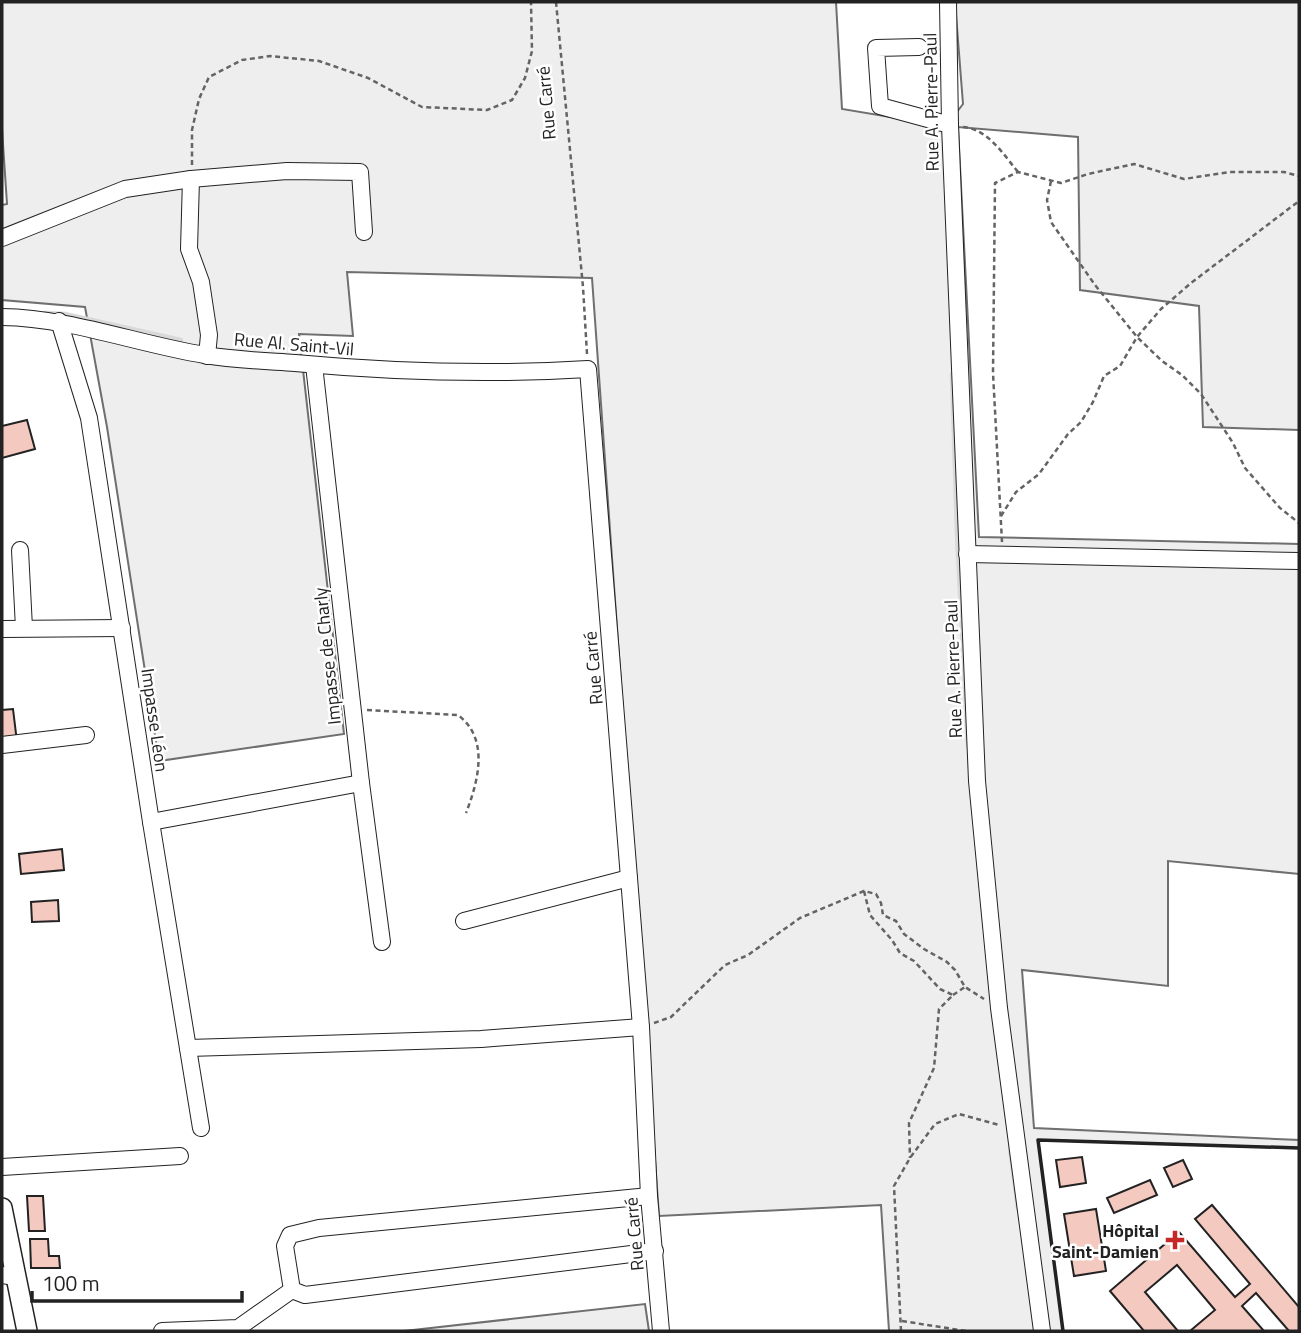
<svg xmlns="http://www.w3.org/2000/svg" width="1301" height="1333" font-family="'Titillium Web',sans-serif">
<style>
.green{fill:#eee;stroke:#6f6f6f;stroke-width:2}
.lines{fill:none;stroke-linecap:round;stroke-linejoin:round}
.stream{stroke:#d9d9d9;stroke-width:4.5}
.building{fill:#f3c9c0;stroke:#222;stroke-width:2}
.minor-casing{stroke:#222;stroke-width:18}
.major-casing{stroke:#222;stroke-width:22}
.path{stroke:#646464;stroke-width:2.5;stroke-dasharray:5 3.5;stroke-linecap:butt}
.minor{stroke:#fff;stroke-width:16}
.major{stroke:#fff;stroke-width:19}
.wall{stroke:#222;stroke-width:3.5}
.poi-dot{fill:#c62828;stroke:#fff;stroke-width:2.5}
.labels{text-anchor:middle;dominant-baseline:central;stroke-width:5;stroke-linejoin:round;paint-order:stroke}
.street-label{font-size:18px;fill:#222;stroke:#fff}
.poi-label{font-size:18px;font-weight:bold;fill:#222;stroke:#fff;text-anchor:end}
</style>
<rect width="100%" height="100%" fill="#fff"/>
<g class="green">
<path d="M2 2H836L842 109 914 121 953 117 963 104 955 2H1299V430L1203 427 1199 306 1080 290 1078 137 958 127 979 537 1299 544V874L1168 861V986L1022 970 1034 1128 1299 1140V1148L1038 1140 1063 1331H889L881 1205 659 1216 592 278 347 272 353 336 299 334 344 734 159 761 107 427 85 307 2 300V205L7 204 2 129Z"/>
<path d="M645 1304 649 1331H404Z"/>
</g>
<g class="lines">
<g class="stream">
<path d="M45 313 65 314 181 340"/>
<path d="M952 374 957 535 968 746"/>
<path d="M1010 1148 1018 1209"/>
</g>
</g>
<g class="building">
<path d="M27 420 35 449 2 458V426Z"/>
<path d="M13 709 17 742 2 744V710Z"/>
<path d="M62 849 64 870 21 874 19 854Z"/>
<path d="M58 900 59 921 32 922 31 902Z"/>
<path d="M1082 1157 1086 1183 1060 1187 1056 1160Z"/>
<path d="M1183 1160 1192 1179 1173 1187 1164 1168Z"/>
<path d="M1150 1180 1157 1195 1114 1213 1107 1198Z"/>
<path d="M27 1196H43L45 1231H29Z"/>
<path d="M1212 1205 1299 1307V1331H1289L1256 1293 1242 1306 1264 1331H1190L1215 1310 1177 1265 1145 1292 1178 1331H1144L1110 1291 1179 1232 1235 1297 1250 1284 1195 1219Z"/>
<path d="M1096 1209 1106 1271 1074 1276 1064 1214Z"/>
<path d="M30 1239H48L49 1256H59L60 1268H31Z"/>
</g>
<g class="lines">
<g class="minor-casing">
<g id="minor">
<path d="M948 2 950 125 977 781 999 1008 1042 1331"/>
<path d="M919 47 876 48 880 106 950 125"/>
<path d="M191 179 189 249 201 282 209 335 207 356"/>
<path d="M2 238 125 189 191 179 287 171 360 172 364 232"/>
<path d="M2 317C71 318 137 344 205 355 235 360 266 361 295 363 393 372 490 375 588 369L641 1027 649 1196 661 1331"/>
<path d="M59 321 89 418 151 822 201 1128"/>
<path d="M314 365 361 783 382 942"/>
<path d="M20 550 24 628"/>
<path d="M967 554 1299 561"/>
<path d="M2 629 122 628"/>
<path d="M2 745 86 735"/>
<path d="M151 822 361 783"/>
<path d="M464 921 629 878"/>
<path d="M188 1048 481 1039 641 1027"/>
<path d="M2 1167 180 1156"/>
<path d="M649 1196 319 1228 290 1235 285 1246 292 1290 305 1295 655 1251"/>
<path d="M2 1275 16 1277"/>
<path d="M162 1331 238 1328 292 1290"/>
</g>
</g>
<g class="major-casing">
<path id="major" d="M2 1208 27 1331"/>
</g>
<g class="path">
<path d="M556 2 583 287 587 354"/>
<path d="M963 127C988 129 1003 154 1018 172"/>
<path d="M192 165V130L199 99 209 77 242 60 270 56 319 61 368 78 422 107 487 110 512 100 525 78 532 51 531 2"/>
<path d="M1051 181 1047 200 1051 222 1095 285 1137 337 1162 361 1182 375 1201 394 1233 443 1245 468 1280 508 1299 523"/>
<path d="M1001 516 1016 492 1039 474 1068 434 1081 422 1093 402 1104 376 1120 366 1137 337 1161 309 1191 283 1299 201"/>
<path d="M1002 542 993 373 995 183 1018 172 1061 183 1088 174 1134 164 1184 179 1230 172H1284L1299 176"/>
<path d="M367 710 458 715C490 739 478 782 466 813"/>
<path d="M864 891 870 915 892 940 900 953 914 961 940 989 953 995 939 1009 934 1068 909 1123 910 1158"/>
<path d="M953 995 965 987"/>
<path d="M654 1023 671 1017 725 965 748 955 800 918 864 891 876 894 881 903 883 915 896 921 904 934 924 949 947 962 955 970 965 987 984 999"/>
<path d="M902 1321 966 1331"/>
<path d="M901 1331 894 1186 910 1158 935 1124 959 1114 999 1125"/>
</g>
<use href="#minor" class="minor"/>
<use href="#major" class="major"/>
<path class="wall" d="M1063 1331 1038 1140 1299 1148"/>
</g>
<path class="poi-dot" d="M1171.5 1229.5h7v7h7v7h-7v7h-7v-7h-7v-7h7z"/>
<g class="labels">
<g class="street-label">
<text transform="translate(931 102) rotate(-91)">Rue A. Pierre-Paul</text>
<text transform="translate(546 103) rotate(-95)">Rue Carré</text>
<text transform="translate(294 344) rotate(5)">Rue Al. Saint-Vil</text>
<text transform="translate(327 656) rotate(-96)">Impasse de Charly</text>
<text transform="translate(593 668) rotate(-95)">Rue Carré</text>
<text transform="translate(953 669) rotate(-92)">Rue A. Pierre-Paul</text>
<text transform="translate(155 720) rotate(82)">Impasse Léon</text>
<text transform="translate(634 1234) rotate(-95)">Rue Carré</text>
</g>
<g class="poi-label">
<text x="1159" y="1230">Hôpital<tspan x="1159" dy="21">Saint-Damien</tspan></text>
</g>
</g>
<rect width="1301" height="1333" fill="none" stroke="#222222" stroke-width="7"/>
<path d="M32 1291v10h210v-10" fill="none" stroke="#222222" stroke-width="3.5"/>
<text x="42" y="1291" font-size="21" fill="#222222" stroke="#ffffff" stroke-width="5" paint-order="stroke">100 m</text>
</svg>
